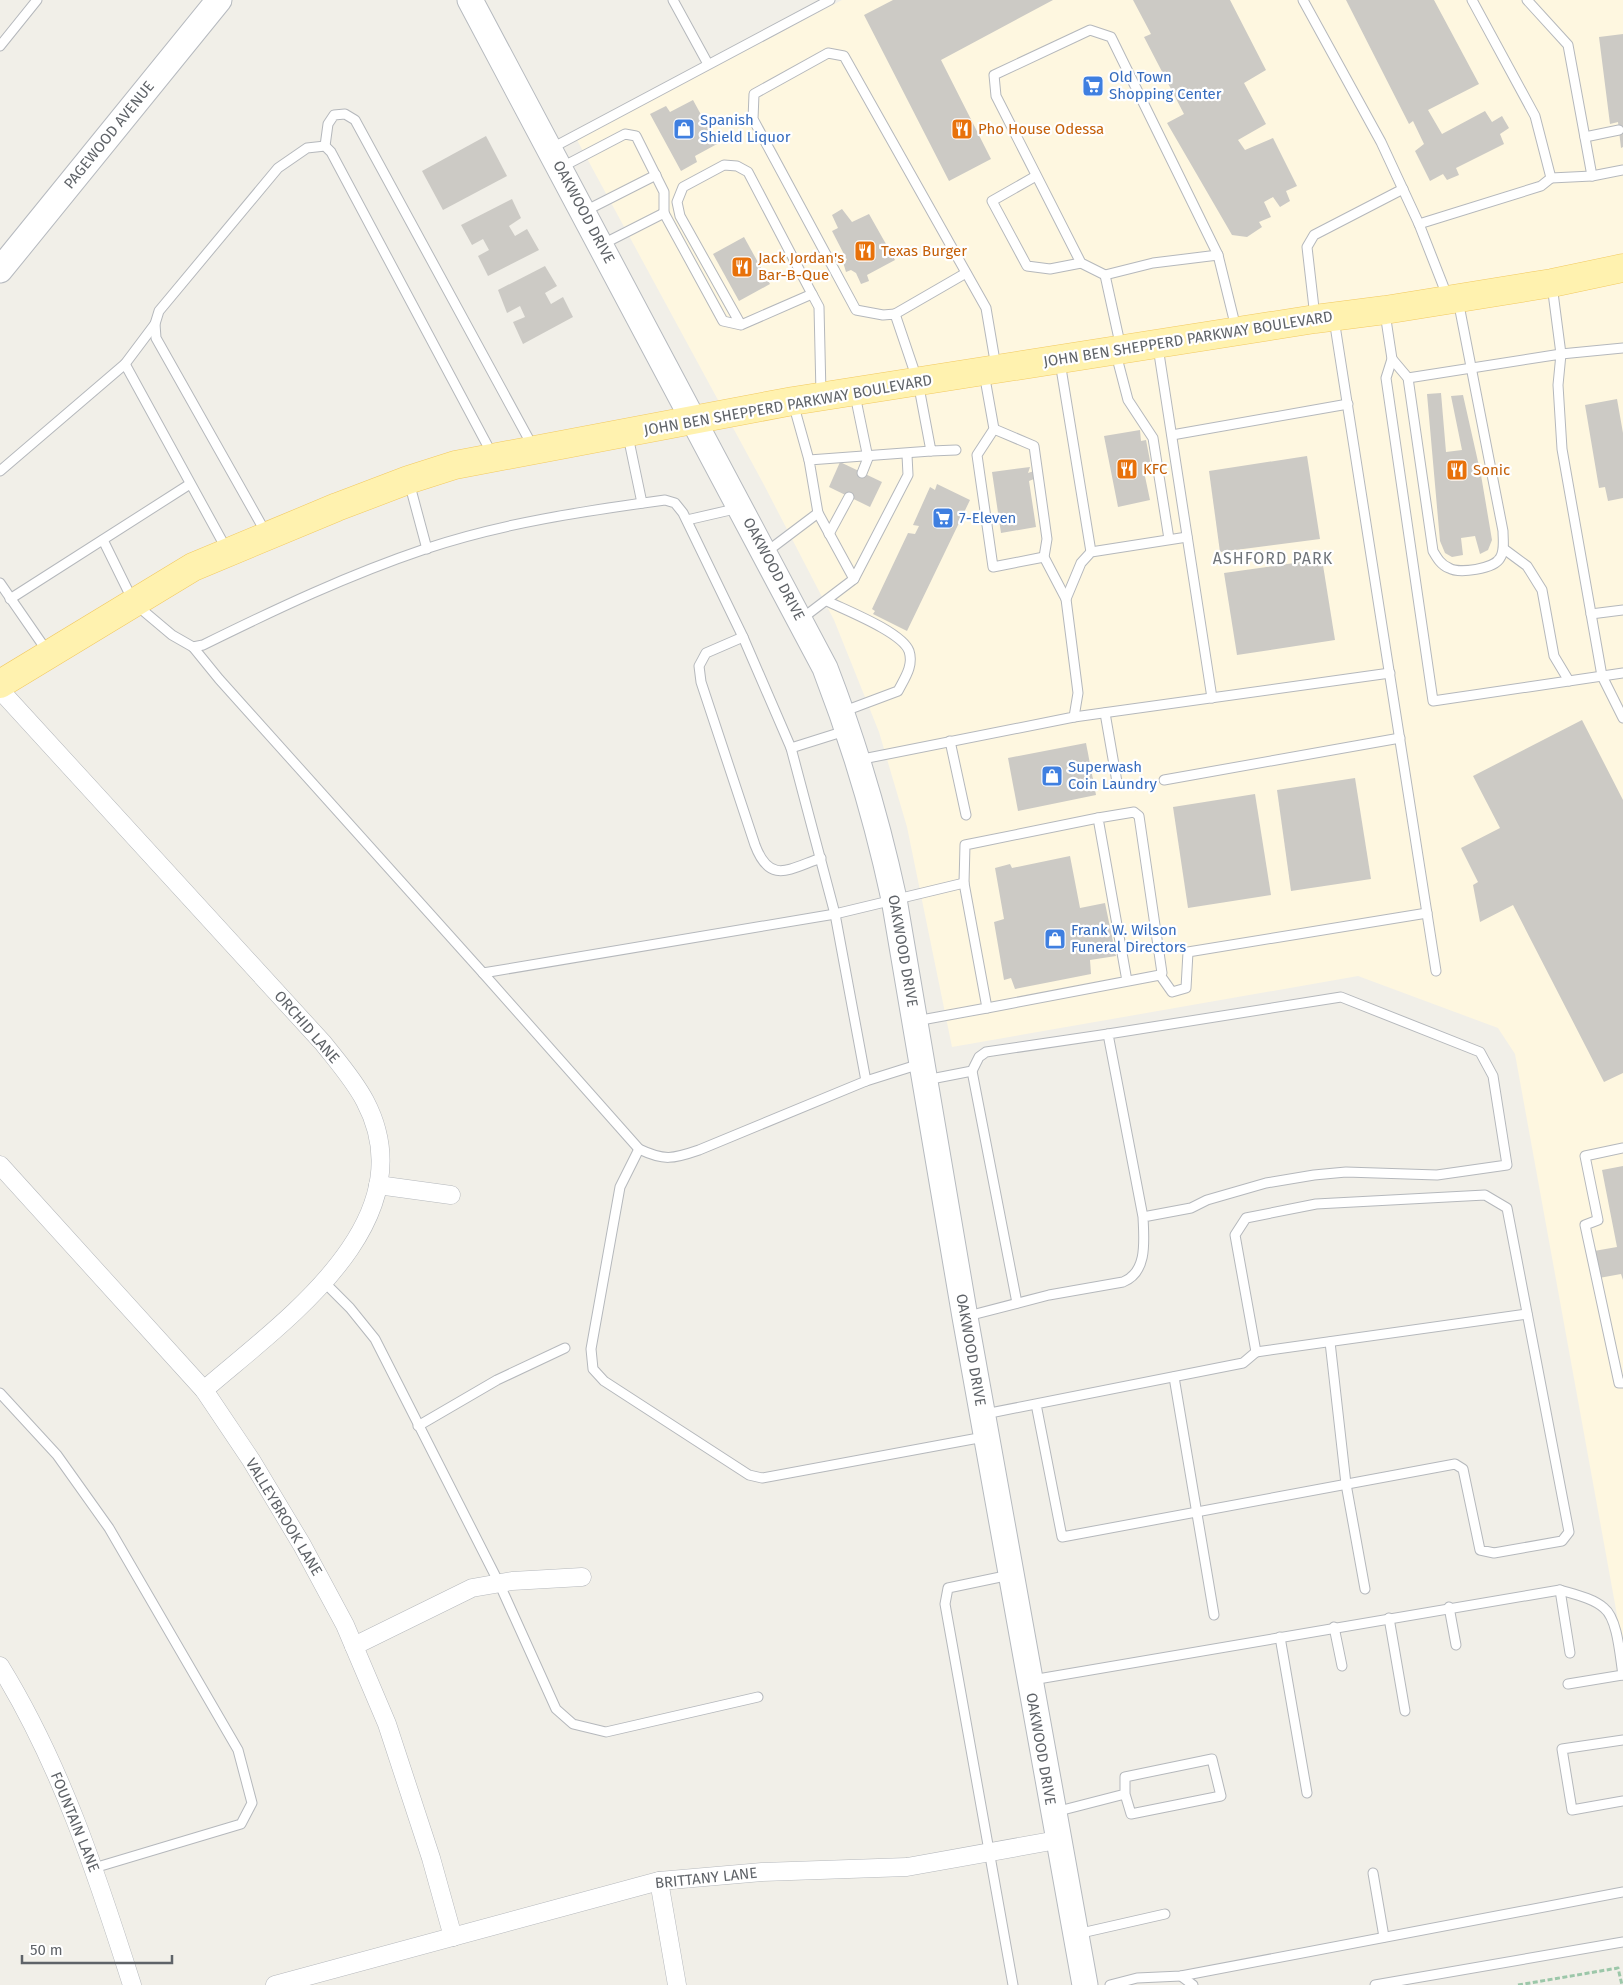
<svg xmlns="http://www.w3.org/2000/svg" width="1623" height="1985" font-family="'Fira Sans',sans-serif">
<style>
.commercial{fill:#fef7e0}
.building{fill:#cccac5}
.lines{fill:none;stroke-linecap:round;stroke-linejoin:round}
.lane-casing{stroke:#b5b8bc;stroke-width:11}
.street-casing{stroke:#b5b8bc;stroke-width:19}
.secondary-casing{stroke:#b6babf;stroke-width:27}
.primary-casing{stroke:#f2c960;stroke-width:29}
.path{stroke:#9cc7a9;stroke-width:3;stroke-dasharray:5 2.5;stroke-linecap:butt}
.lane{stroke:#fff;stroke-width:9}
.street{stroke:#fff;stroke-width:18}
.secondary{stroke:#fff;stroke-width:25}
.primary{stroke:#fff2af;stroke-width:28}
.labels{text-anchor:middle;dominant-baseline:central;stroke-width:4.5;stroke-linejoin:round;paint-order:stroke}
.shop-label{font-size:15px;fill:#366cbe;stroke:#fff;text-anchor:start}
.food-label{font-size:15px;fill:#c56008;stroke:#fff;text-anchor:start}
.street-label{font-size:15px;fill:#5f6368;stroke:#fff}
.neighbourhood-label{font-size:16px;letter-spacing:1px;fill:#70757a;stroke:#fff}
</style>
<rect width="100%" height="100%" fill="#f1efe8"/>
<path class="commercial" d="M842 0H1623V1648L1515 1054 1498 1028 1358 976 952 1047 907 827 879 732 834 620 763 483 577 140Z"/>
<g class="building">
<path d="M893 0H1053L941 60 991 159 949 181 864 15Z"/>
<path d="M1133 0H1230L1266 70 1244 83 1266 124 1238 140 1245 150 1273 138 1297 186 1286 191 1290 201 1280 207 1273 197 1264 202 1271 217 1259 222 1262 227 1247 237 1232 235 1167 123 1184 114 1144 37 1151 34Z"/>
<path d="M1346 0H1434L1479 84 1428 110 1442 134 1485 111 1492 122 1502 116 1509 128 1500 134 1504 144 1456 168 1459 175 1447 180 1443 174 1430 181 1415 151 1424 144 1413 121 1409 124Z"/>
<path d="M1623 34V147L1621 148 1618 122 1610 124 1599 37Z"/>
<path d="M693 100 717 144 695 156 697 162 681 171 650 114 666 106 670 112Z"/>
<path d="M486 136 507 176 443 210 422 171Z"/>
<path d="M512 199 521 218 509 226 515 236 527 229 539 250 488 276 478 256 489 250 483 239 472 245 461 225Z"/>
<path d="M842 209 852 222 869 214 895 260 867 275 869 281 861 284 856 273 851 270 846 272 843 262 847 260 832 231 838 228 832 215Z"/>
<path d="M744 237 770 284 739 301 713 254Z"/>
<path d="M545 266 557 286 545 293 551 304 563 297 573 317 523 344 513 322 525 317 520 306 507 313 498 290Z"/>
<path d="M1441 393 1446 452 1462 450 1451 396 1463 395 1481 475 1492 540 1488 550 1480 554 1475 536 1461 538 1463 555 1452 557 1445 553 1440 541 1427 394Z"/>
<path d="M1617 399 1623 433V498L1608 501 1605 487 1599 488 1585 405Z"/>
<path d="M1140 430 1141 441 1146 440 1151 466 1143 467 1150 500 1118 507 1104 436Z"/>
<path d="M1307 456 1320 539 1220 552 1209 471Z"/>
<path d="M840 462 882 482 870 507 829 487Z"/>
<path d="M1030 467 1028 473 1034 471V479L1029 481 1036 527 1001 533 992 472Z"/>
<path d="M937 484 970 500 907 631 873 614 875 611 872 609 908 533 915 534 919 526 913 525 930 487 935 490Z"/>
<path d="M1322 559 1335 640 1237 655 1224 573Z"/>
<path d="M1582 720 1623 800V1073L1604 1082 1513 905 1480 922 1473 885 1478 882 1461 848 1500 828 1473 776Z"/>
<path d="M1086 743 1096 795 1018 811 1008 758Z"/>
<path d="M1355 778 1371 879 1291 891 1277 790Z"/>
<path d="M1255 794 1271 895 1188 908 1173 807Z"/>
<path d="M1070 856 1080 908 1105 903 1116 956 1090 960 1091 974 1015 989 1011 978 1004 980 994 922 1004 919 995 868 1010 864 1012 868Z"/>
<path d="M1623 1166V1280L1621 1274 1599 1278 1594 1251 1617 1247 1602 1170Z"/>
</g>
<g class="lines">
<g class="lane-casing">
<g id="lane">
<path d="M673 0 708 64"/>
<path d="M1303 0 1381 142 1419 224 1448 298"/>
<path d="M1527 0 1568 45 1592 176"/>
<path d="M0 46 37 0"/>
<path d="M1585 137 1619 130"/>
<path d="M325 146 328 124 334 115 345 114 355 120 533 447"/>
<path d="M550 149 830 0"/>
<path d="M560 168 625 134 636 136 664 192V213"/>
<path d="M1036 176 992 201 1027 266 1050 269 1081 263"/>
<path d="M1551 178 1592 176 1623 170"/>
<path d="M585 211 656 175"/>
<path d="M1419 224 1541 186 1551 178 1535 116 1472 0"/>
<path d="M603 244 664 213 723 321 741 325 812 294 748 172 737 166 724 165 683 187 677 202 680 216 741 325"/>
<path d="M1105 275 1081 263 996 96 994 75 1090 30 1111 37 1218 255"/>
<path d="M1552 285 1561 354 1623 348"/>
<path d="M812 294 819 307 821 394"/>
<path d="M1385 313 1392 359 1386 378 1433 701 1623 673"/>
<path d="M895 314 966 273"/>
<path d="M1315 317 1307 247 1314 235 1403 189"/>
<path d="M1334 319 1436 971"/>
<path d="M1158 347 1212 698"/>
<path d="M1121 348 1105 275 1153 263 1218 255 1236 328"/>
<path d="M1116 354 1128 400 1153 438 1169 539"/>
<path d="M1392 359 1408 378 1433 551C1437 558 1441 565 1449 568 1459 574 1494 569 1500 558 1505 551 1503 540 1503 531L1458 300"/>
<path d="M1060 362 1091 552"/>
<path d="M125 364 155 324"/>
<path d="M984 373 994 429 977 455 993 567 1044 557"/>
<path d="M1408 378 1561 354 1558 385 1562 449 1602 676 1623 718"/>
<path d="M855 395 868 458 862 473"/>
<path d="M793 403 809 460"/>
<path d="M994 429 1034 446 1047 539 1044 557 1066 599"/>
<path d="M1172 435 1348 404"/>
<path d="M628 436 642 503"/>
<path d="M956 450 931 451 918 382 895 314 883 315 856 310 753 119 754 94 828 53 844 56 986 308 996 367"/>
<path d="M0 471 125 364 227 550"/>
<path d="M409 482 427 549"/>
<path d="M818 513 854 579 908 475 907 455"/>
<path d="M687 520 739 508"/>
<path d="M266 533 156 338 155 324 159 311 278 168 307 148 325 146 331 152 492 454"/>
<path d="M829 534 849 497"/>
<path d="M103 540 134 603 172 635 193 647 203 645C276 609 348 575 425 549 502 523 585 511 665 500L675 503 683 513 743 637 791 748 835 914 866 1081 920 1064"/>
<path d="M1504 549 1527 566 1542 590 1554 656 1569 681"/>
<path d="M765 553 818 513 809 460 931 451"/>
<path d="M0 583 47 651"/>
<path d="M10 599 190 484"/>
<path d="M827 601C845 610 902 632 909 651 914 666 904 679 898 691L842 712"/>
<path d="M1591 614 1623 610"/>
<path d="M800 620 854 579"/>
<path d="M743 637 706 653 699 666 701 682 755 845C770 885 789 869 821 858"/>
<path d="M193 647 219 679 483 973 835 914 964 883"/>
<path d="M1105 713 1117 782"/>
<path d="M1074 717 1390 673"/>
<path d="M950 741 966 815"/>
<path d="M791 748 845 731"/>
<path d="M858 760 1074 717 1078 693 1066 599 1081 563 1091 552 1187 537"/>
<path d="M1164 780 1400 738"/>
<path d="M483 973 639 1149C664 1161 673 1159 699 1150L866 1081"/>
<path d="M1160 975 1172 992 1186 988 1188 952 1427 913"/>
<path d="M987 1008 1160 975 1162 973 1139 816 1134 812 1098 818 1127 981"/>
<path d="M916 1021 987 1008 964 883 965 845 1098 818"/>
<path d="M972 1071 1017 1303"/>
<path d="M926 1080 972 1071 979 1057 986 1052 1108 1034"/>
<path d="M1623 1148 1585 1156 1598 1220 1585 1225 1619 1383H1623"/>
<path d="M639 1149 620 1187 591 1349 593 1369 604 1381 749 1475 762 1478 984 1437"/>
<path d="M324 1282 350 1308 375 1339 499 1583 556 1709 573 1724 606 1732 758 1697"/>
<path d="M968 1316 1049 1295 1123 1282C1148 1272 1144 1240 1143 1217L1108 1034 1341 997 1480 1052 1493 1076 1507 1165 1437 1175 1346 1172 1314 1175 1266 1183 1207 1200 1191 1208 1143 1217"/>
<path d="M1330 1342 1346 1484 1365 1589"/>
<path d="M1256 1352 1527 1314"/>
<path d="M1174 1377 1214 1615"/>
<path d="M0 1393 57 1455 109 1528 238 1750 252 1803 241 1824 94 1868"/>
<path d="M985 1414 1243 1363 1256 1352 1235 1235 1246 1218 1316 1204 1485 1195 1507 1208 1569 1532 1562 1541 1494 1553 1480 1550 1463 1469 1455 1464 1062 1537 1036 1404"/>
<path d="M418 1426 497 1380 565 1348"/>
<path d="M1010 1575 948 1588 945 1604 1013 1985"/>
<path d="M1560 1590 1570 1653"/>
<path d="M1449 1607 1456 1645"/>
<path d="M1389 1618 1405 1711"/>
<path d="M1334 1627 1342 1666"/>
<path d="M1280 1637 1307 1793"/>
<path d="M1032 1680 1560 1590C1573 1594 1593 1598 1604 1608 1618 1619 1620 1657 1623 1675"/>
<path d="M1568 1684 1623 1675"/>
<path d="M1623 1740 1562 1749 1572 1810 1623 1801"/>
<path d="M1055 1812 1125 1794 1131 1814 1221 1796 1212 1759 1125 1777V1794"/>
<path d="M1373 1873 1384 1937"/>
<path d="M1077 1934 1165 1914"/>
<path d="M1181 1976 1193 1985"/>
<path d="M1110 1985 1137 1978 1181 1976 1623 1892"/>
<path d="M1375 1985 1623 1942"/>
</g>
</g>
<g class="street-casing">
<g id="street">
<path d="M0 690 323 1043C338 1062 354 1080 365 1101 429 1222 281 1323 204 1390"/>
<path d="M0 1165 204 1390 251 1460 302 1545 345 1625 387 1724 431 1858 453 1937"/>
<path d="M378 1185 451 1195"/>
<path d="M354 1646 472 1588 512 1581 582 1577"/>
<path d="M0 1666C61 1765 97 1875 132 1985"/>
<path d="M659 1881 677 1985"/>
<path d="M275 1985 659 1881 762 1872 907 1867 1057 1840"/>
</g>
</g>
<g class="secondary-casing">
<g id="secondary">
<path d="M470 0 825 668C854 743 877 820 894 899L965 1317 1085 1985"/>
<path d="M0 270 219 0"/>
</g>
</g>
<g class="primary-casing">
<path id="primary" d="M0 684 193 567 337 507 408 480 455 465 793 401 1315 319 1385 310 1552 283 1623 268"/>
</g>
<path class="path" d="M1518 1985 1618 1968 1622 1985"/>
<use href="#lane" class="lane"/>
<use href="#street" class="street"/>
<use href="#secondary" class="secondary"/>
<use href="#primary" class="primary"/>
</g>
<defs>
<g id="supermarket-square" transform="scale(1.125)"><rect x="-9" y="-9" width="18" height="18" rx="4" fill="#3f7fe0" stroke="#fff"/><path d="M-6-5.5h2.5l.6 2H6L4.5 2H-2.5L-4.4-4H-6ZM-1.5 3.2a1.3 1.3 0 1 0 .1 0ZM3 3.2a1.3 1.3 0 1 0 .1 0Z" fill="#fff"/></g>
<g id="shop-square" transform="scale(1.125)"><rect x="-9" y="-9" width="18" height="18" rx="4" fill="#3f7fe0" stroke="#fff"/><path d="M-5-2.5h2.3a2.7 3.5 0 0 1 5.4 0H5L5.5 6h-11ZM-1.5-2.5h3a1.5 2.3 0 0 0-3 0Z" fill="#fff"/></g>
<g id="restaurant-square" transform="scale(1.125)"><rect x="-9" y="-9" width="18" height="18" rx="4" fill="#e8710a" stroke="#fff"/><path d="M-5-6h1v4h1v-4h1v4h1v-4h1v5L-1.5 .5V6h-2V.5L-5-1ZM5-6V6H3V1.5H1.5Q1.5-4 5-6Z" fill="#fff"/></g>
</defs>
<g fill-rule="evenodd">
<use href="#supermarket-square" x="1093" y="86"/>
<use href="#shop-square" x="684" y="129"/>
<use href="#restaurant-square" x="962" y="129"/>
<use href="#restaurant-square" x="865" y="251"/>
<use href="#restaurant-square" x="742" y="267"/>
<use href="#restaurant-square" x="1127" y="469"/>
<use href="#restaurant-square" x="1457" y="470"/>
<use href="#supermarket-square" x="943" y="518"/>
<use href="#shop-square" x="1052" y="776"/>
<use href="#shop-square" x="1055" y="939"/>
</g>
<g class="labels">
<g class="shop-label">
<text x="1109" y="77">Old Town<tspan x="1109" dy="17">Shopping Center</tspan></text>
<text x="700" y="120">Spanish<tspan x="700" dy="17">Shield Liquor</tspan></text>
<text x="959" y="518">7-Eleven</text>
<text x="1068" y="767">Superwash<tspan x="1068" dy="17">Coin Laundry</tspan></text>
<text x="1071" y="930">Frank W. Wilson<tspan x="1071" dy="17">Funeral Directors</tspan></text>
</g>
<g class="food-label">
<text x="978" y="129">Pho House Odessa</text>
<text x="881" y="251">Texas Burger</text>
<text x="758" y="258">Jack Jordan's<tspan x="758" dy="17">Bar-B-Que</tspan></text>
<text x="1143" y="469">KFC</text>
<text x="1473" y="470">Sonic</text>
</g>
<g class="street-label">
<text transform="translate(109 135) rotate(-51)">PAGEWOOD AVENUE</text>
<text transform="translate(584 212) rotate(62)">OAKWOOD DRIVE</text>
<text transform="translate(1188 339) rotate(-9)">JOHN BEN SHEPPERD PARKWAY BOULEVARD</text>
<text transform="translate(788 405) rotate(-10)">JOHN BEN SHEPPERD PARKWAY BOULEVARD</text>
<text transform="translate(774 569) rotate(62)">OAKWOOD DRIVE</text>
<text transform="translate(903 951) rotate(80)">OAKWOOD DRIVE</text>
<text transform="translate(307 1027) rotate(49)">ORCHID LANE</text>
<text transform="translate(971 1350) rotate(80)">OAKWOOD DRIVE</text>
<text transform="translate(284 1517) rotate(59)">VALLEYBROOK LANE</text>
<text transform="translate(1041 1749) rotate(80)">OAKWOOD DRIVE</text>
<text transform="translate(75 1822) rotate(68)">FOUNTAIN LANE</text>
<text transform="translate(706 1878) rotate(-6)">BRITTANY LANE</text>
</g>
<g class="neighbourhood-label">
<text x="1273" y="558">ASHFORD PARK</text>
</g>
</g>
<path d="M22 1955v8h150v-8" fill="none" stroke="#5f6368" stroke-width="2.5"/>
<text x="30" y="1955" font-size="15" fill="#5f6368" stroke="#ffffff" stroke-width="4" paint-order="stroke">50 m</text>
</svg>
